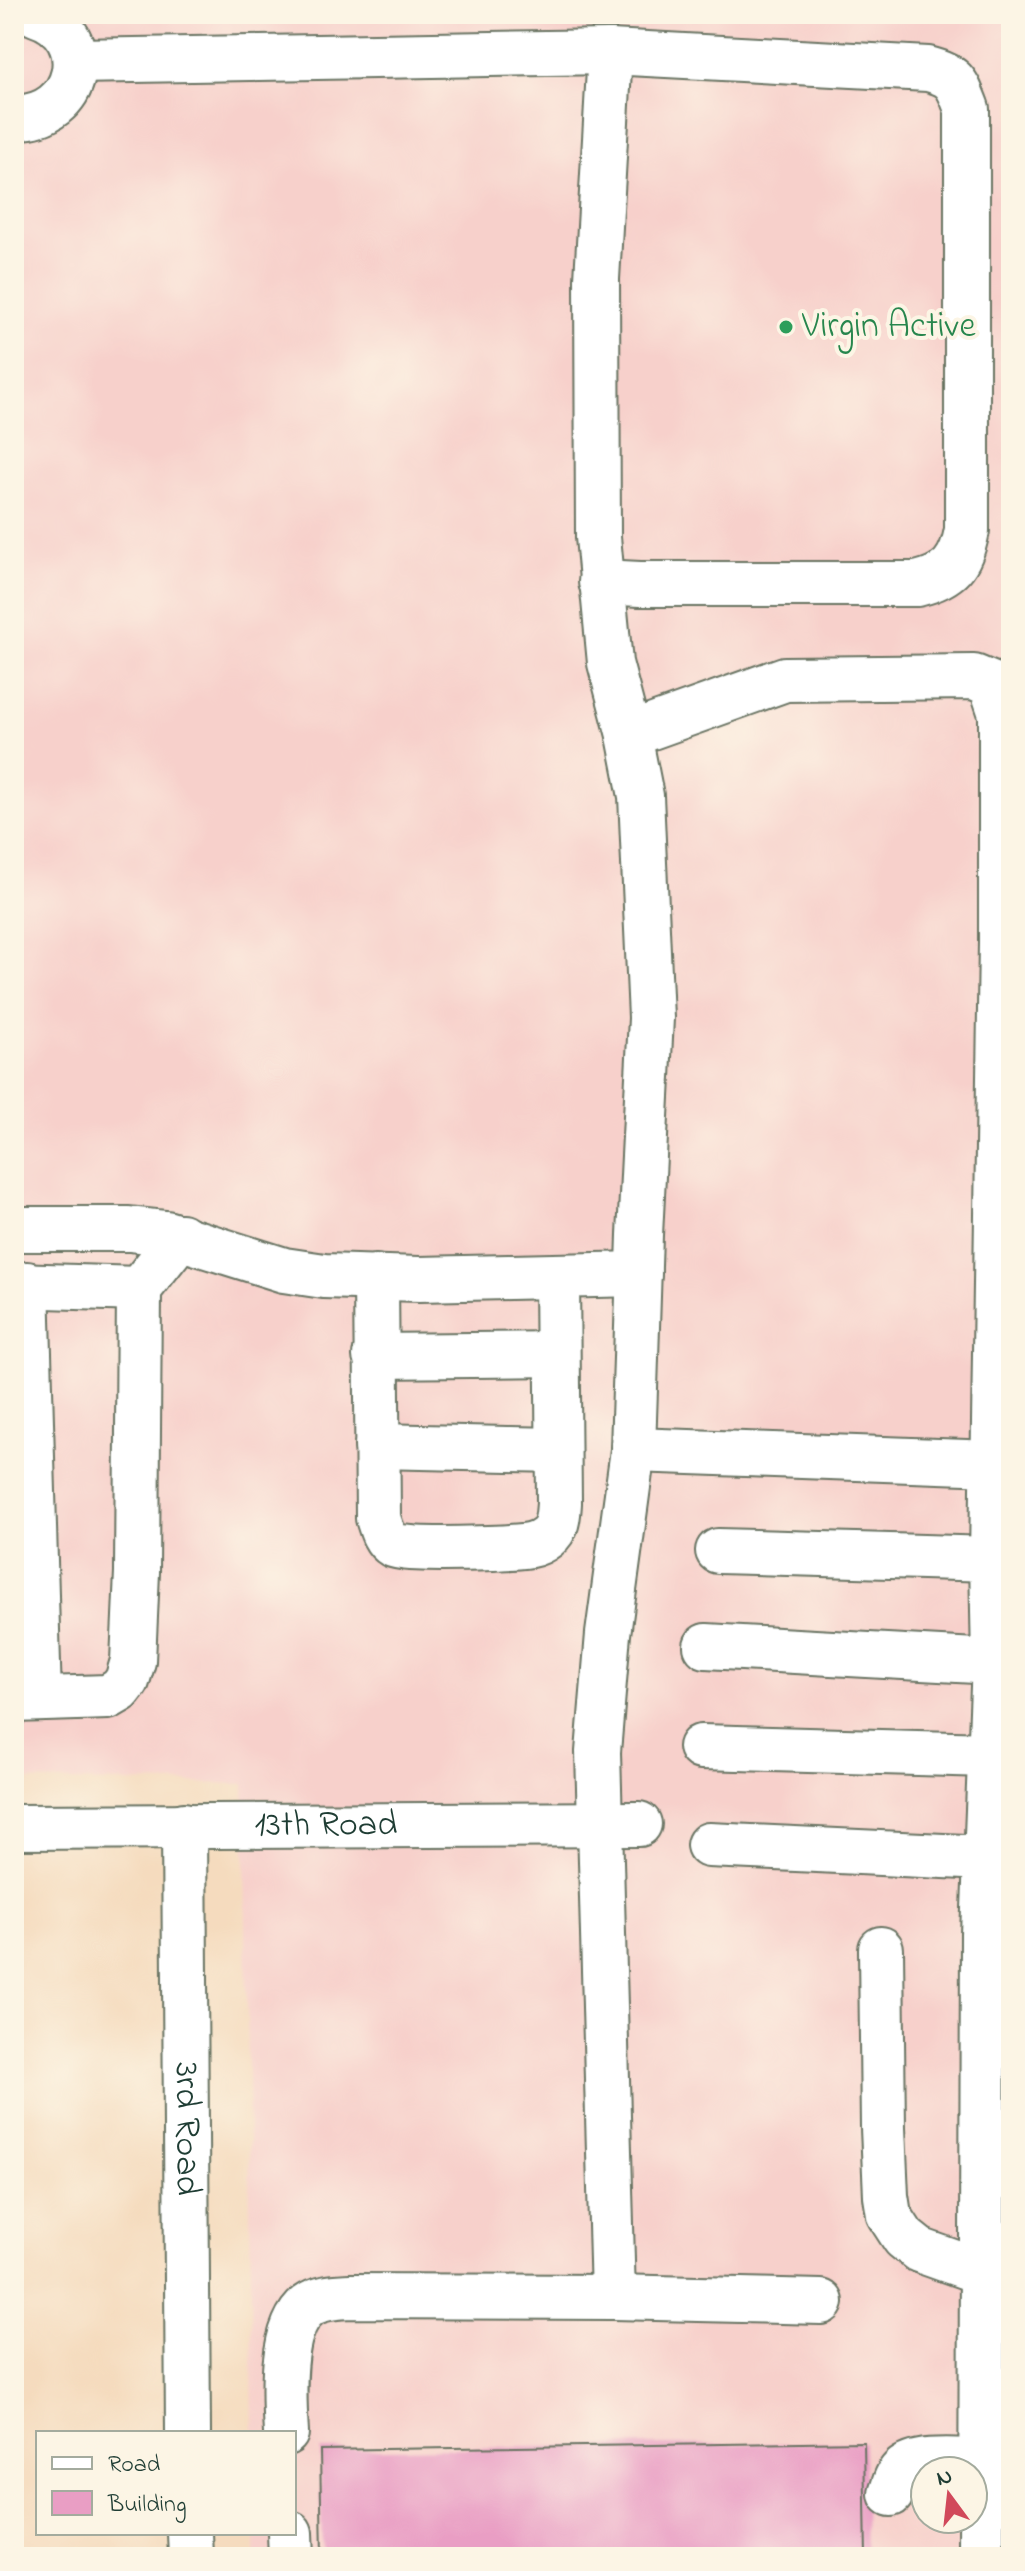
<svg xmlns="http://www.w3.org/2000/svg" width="1025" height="2571" font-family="'Indie Flower',sans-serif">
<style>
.built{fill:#f7d0cb;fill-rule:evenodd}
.building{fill:#e99ec4}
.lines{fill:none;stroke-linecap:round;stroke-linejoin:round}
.minor-casing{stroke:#6a7464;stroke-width:48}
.minor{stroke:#fff;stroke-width:44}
.leisure-dot{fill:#2e9e5b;stroke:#fcf5e5;stroke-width:3}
.labels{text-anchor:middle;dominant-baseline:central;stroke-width:8;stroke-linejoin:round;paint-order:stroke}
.leisure-label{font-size:36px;fill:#27864d;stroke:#fcf5e5;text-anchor:start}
.street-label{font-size:36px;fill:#1f3d34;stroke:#fcf5e5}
</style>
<rect width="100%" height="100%" fill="#fcf5e5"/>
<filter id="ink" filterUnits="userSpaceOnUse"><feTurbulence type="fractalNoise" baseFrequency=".0125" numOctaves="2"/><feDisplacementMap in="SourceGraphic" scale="16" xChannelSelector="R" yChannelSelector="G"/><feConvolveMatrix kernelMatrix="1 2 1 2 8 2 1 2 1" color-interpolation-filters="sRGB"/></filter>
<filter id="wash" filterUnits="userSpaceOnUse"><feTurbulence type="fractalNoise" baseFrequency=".006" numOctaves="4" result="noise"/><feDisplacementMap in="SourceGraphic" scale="32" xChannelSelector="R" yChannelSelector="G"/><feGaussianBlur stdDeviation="1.8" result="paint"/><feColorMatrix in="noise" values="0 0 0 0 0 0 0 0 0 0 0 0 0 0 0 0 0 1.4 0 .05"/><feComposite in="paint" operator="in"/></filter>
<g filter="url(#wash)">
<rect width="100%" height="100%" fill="#f5dbbe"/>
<path class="built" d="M14 14H1011V2557H255V2533H294V2433H253L244 1784 14 1780ZM925 2471H973V2519H925Z"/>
<g id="blocks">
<path class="building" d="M864 2442 866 2557H322L320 2450Z"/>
</g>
</g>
<g filter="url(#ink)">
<use href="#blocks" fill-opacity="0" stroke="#6a7464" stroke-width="2"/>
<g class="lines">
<g class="minor-casing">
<g id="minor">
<path d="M610 52 597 279 598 537 610 663 629 735 641 796 651 1018 640 1235 633 1450 608 1634 598 1752 613 2297"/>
<path d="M75 61 610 52 928 69C956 76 957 83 967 109V530C961 563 950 576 917 584H640L601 582"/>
<path d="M14 117C80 120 99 34 36 14"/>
<path d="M629 735 785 679 974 677 991 684 1001 714V941L992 1559 994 1662 983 1934 981 2557"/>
<path d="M14 1229H129L166 1233 284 1270 324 1276 419 1279 639 1274"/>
<path d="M376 1277 378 1518C381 1527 384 1540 393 1545 404 1552 513 1548 530 1545 536 1544 542 1541 547 1537 558 1528 558 1516 559 1503L557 1276"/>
<path d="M27 1284 39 1699"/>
<path d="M14 1285 139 1289"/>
<path d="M375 1356 557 1354"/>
<path d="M377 1446 558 1450"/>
<path d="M633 1450 994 1463"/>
<path d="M718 1551 992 1559"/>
<path d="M706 1646 994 1662"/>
<path d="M14 1700 108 1697 120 1690 127 1681 133 1661 137 1572 139 1289 181 1236"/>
<path d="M701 1747 990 1755"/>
<path id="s1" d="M184 1825 188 2433"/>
<path id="s2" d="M14 1827 639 1824"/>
<path d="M709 1845 986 1858"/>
<path d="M881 1949 883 2128 886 2196 889 2215 904 2238 919 2250 981 2272"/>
<path d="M286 2433C284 2399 279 2329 308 2306 320 2297 336 2297 351 2296L613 2297 821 2302"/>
<path d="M891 2494C894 2486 896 2476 902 2470 916 2456 960 2461 980 2461"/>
<path d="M190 2533 191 2557"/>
<path d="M290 2533 291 2557"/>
</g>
</g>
<use href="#minor" class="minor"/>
</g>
</g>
<circle class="leisure-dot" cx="786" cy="327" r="8"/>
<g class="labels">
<g class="leisure-label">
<text x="802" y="327">Virgin Active</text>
</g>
<g class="street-label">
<text stroke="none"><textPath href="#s2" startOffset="312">13th Road</textPath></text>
<text stroke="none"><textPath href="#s1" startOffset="304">3rd Road</textPath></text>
</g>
</g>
<rect width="1025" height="2571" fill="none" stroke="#fcf5e5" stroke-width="48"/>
<rect x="36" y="2431" width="260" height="104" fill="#fcf5e5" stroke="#a4ab9e" stroke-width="2"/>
<rect x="52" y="2457" width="40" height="12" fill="#ffffff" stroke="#a4ab9e" stroke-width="2"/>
<text x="108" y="2471" font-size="24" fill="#1f3d34">Road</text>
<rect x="52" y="2491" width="40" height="24" fill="#e99ec4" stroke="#a4ab9e" stroke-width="2"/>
<text x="108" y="2511" font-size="24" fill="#1f3d34">Building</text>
<g transform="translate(949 2495) rotate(345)"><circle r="38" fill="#fcf5e5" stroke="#a4ab9e" stroke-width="2"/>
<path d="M0-6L14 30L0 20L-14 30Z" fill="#d1495b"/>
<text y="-12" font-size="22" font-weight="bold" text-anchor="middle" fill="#1f3d34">N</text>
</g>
</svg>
